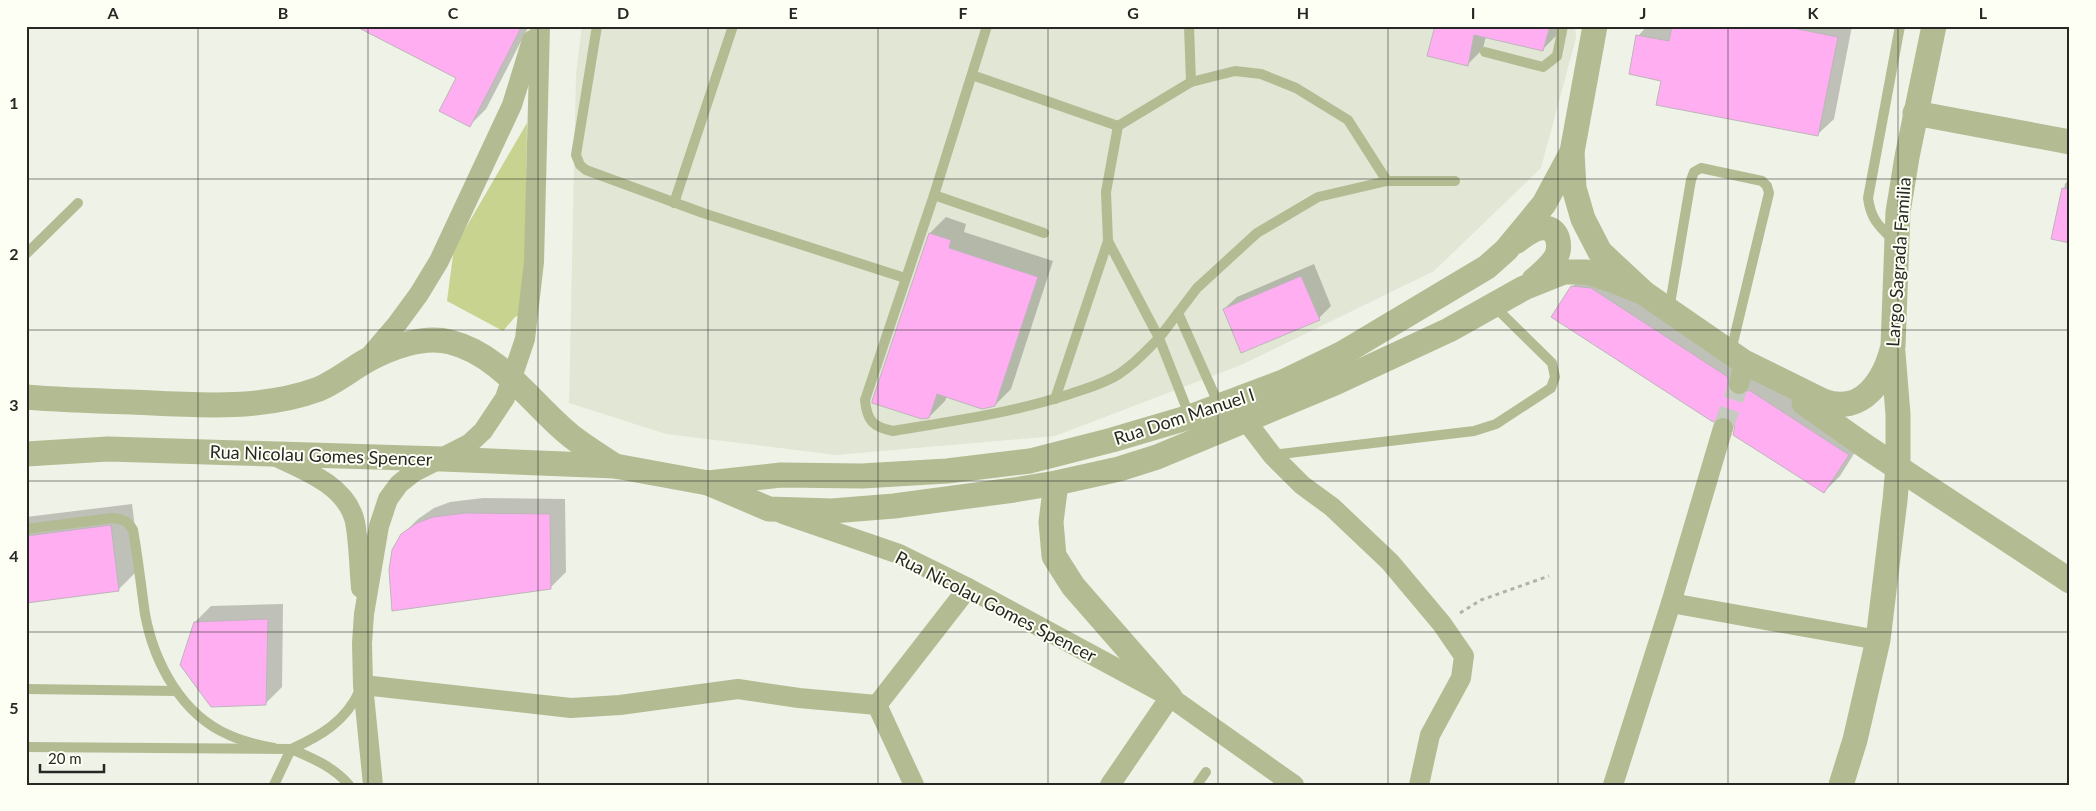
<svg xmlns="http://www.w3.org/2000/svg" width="2096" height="811" font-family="Lato,sans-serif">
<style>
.built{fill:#e2e6d4}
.park{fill:#c7d38f}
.shadow{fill:#0003}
.building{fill:#ffaff1;stroke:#bdb4bb}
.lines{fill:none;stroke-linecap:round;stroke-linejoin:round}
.minor-tunnel{stroke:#c7cac0;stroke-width:20;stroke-dasharray:20 10;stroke-linecap:butt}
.path{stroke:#b1b3ab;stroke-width:3;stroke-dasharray:4 4;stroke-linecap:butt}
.service{stroke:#b3bb92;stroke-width:10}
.minor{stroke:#b3bb92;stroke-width:20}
.tertiary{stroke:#b3bb92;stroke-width:25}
.grid{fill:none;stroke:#272824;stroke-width:1;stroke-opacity:0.55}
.labels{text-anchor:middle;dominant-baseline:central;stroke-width:4;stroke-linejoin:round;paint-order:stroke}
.street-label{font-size:18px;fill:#272824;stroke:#fdfff4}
.neatline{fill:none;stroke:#272824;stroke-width:2}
.grid-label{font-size:16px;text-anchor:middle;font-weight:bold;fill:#272824}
</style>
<rect width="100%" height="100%" fill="#eff2e7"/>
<path class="built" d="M582 26H1575L1576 38 1541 168 1434 271 1241 365 1055 436 836 455 666 434 569 403 576 74Z"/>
<path class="park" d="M527 123 525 313 515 317 503 331 447 301 454 248Z"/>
<g class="shadow">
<path d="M357 26H529L486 109 470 125 458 78Z"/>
<path d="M1436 26H1561L1559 33 1543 49 1486 36 1483 49 1467 65Z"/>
<path d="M1647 26H1852L1834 119 1818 134 1663 80 1638 36Z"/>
<path d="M2070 178V242L2053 238 2065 184Z"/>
<path d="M946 217 966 224 964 232 1053 261 1011 389 995 405 947 396 945 401 929 417 930 233Z"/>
<path d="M1314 264 1331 306 1319 318 1224 309 1237 297Z"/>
<path d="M1588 271 1759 380 1864 438 1840 476 1824 492 1736 425 1732 418 1572 287Z"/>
<path d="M483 498 565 499 566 572 550 588 402 535 418 519 434 508 450 502Z"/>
<path d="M132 504 140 568 118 590 26 602V517Z"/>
<path d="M283 604 282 687 266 703 195 622 211 606Z"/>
</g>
<g class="building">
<path d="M355 26H522L470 127 439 111 456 78Z"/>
<path d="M1435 26H1550L1543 51 1474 35 1468 66 1427 56Z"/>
<path d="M1672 26H1783L1838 37 1818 136 1656 105 1661 81 1629 74 1636 35 1669 41Z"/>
<path d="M2062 188 2070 189V243L2051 239Z"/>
<path d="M929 233 951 240 949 248 1038 277 995 406 982 409 937 394 929 418 922 419 872 403V401Z"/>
<path d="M1301 276 1320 320 1241 353 1223 309Z"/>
<path d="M1571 286 1591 288 1728 377V387L1731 393 1742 395 1749 390 1849 455 1824 493 1733 435 1735 426 1731 420 1721 416 1713 422 1551 317Z"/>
<path d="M466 513 550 514 551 589 392 611 389 570 392 550 401 534 417 523 433 517Z"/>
<path d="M111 525 119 591 26 603V536Z"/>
<path d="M268 619 266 705 211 707 180 665 194 622Z"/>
</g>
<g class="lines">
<path class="minor-tunnel" d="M1723 428 1739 384"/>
<path class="path" d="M1460 613 1481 600 1549 576"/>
<g class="service">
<path d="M597 26 576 155 580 165 586 170 703 213 905 278"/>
<path d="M987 26 934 195 865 400C867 421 873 427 893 431 952 421 1012 413 1070 394 1087 388 1104 384 1119 374 1135 364 1146 351 1159 338L1108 241 1106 192 1118 126 1191 82 1235 71 1261 74 1296 88 1348 120 1387 181"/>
<path d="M1189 26 1191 82"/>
<path d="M1485 52 1543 67 1557 56 1563 26"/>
<path d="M972 75 1118 126"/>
<path d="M934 195 1044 233"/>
<path d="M674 203 733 26"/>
<path d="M1894 241C1879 226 1871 220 1868 198L1900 26"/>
<path d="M26 254 78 203"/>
<path d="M1669 310 1691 180 1694 172 1701 168 1762 181 1767 186 1769 193 1731 351"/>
<path d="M1178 313 1159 338 1190 417"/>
<path d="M1055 399 1108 241"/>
<path d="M1219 405 1178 313 1197 288 1257 233 1318 197 1387 181H1455"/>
<path d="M1272 455 1474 431 1496 424 1551 388 1555 377 1552 363 1494 306"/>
<path d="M26 529 112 518C123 519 128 521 133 530 138 558 141 586 145 614 154 663 182 715 229 735 244 742 258 745 274 748"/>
<path d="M26 689 176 691"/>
<path d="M26 747 291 749C312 758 334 767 349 785"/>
<path d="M274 785 291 749C321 736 346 721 360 690"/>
<path d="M1197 785 1206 772"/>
</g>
<g class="minor">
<path d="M368 358 397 324 419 294 439 261 512 105 532 40"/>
<path d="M1739 384 1744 362"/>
<path d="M1246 421 1272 455 1302 485 1332 507 1390 562 1442 624 1464 656 1461 678 1430 735 1419 785"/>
<path d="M272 455C302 469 347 485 355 522 359 543 359 566 361 588"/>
<path d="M783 514 899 554 968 588 1170 697 1294 785"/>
<path d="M1671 603 1878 640"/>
<path d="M363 685 571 708 620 705 738 689 799 698 877 705"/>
<path d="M877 705 968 588"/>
<path d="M877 705 914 785"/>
<path d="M373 785 363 685 362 643 364 614 379 526 388 499 399 484 414 472 469 444 483 431 505 398 525 339 534 262 540 26"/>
<path d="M1110 785 1170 697"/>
<path d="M1613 785 1671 603 1723 428"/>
</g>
<g class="tertiary">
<path d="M1595 26 1572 152 1574 188 1583 219 1600 252 1644 293 1744 362 1823 401C1863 416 1885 379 1893 346L1898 212 1907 157 1934 26"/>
<path d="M1915 113 2070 142"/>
<path d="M1517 241C1525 235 1535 226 1546 228 1559 230 1561 247 1556 257 1551 266 1542 273 1534 280"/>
<path d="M26 397C61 400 97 401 132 402 193 405 260 411 319 389 335 382 349 371 364 362 388 348 423 335 450 342 502 355 532 405 571 436 585 447 600 456 615 466"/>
<path d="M1804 403 1868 448 2070 581"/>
<path d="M26 454 108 449 442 459 615 466 708 483 769 509 832 511 894 506 1014 490 1056 483 1119 469 1157 457 1335 383 1449 330 1524 288 1564 272H1587L1612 280 1644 293"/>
<path d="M708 483 781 475 862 476 947 471 1030 461 1112 440 1190 417 1283 382 1343 353 1487 267 1506 250 1544 204 1572 152"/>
<path d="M1056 483 1051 522 1054 556 1073 586 1170 697"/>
<path d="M1841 785 1855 740 1878 640 1895 500 1898 467V414L1893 353"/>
</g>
</g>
<path class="grid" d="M198 26V785M368 26V785M538 26V785M708 26V785M878 26V785M1048 26V785M1218 26V785M1388 26V785M1558 26V785M1728 26V785M1898 26V785M26 179H2070M26 330H2070M26 481H2070M26 632H2070"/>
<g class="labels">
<g class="street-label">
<text transform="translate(1898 262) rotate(-86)">Largo Sagrada Familia</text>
<text transform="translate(1184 416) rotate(-18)">Rua Dom Manuel I</text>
<text transform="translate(321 455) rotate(2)">Rua Nicolau Gomes Spencer</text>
<text transform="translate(996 606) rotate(27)">Rua Nicolau Gomes Spencer</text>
</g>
</g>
<rect width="2096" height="811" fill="none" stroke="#fdfff4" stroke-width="55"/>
<path d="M40 764v8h64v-8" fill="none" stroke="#272824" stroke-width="2.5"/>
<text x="48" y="764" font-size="15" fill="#272824" stroke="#fdfff4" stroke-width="4" paint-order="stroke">20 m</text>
<rect x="28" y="28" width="2040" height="756" class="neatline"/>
<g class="grid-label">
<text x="113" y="19">A</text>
<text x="283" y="19">B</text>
<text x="453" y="19">C</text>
<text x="623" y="19">D</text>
<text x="793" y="19">E</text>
<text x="963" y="19">F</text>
<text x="1133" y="19">G</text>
<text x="1303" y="19">H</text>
<text x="1473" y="19">I</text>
<text x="1643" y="19">J</text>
<text x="1813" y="19">K</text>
<text x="1983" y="19">L</text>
<text x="14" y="109">1</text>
<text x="14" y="260">2</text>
<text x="14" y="411">3</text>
<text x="14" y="562">4</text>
<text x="14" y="714">5</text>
</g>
</svg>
